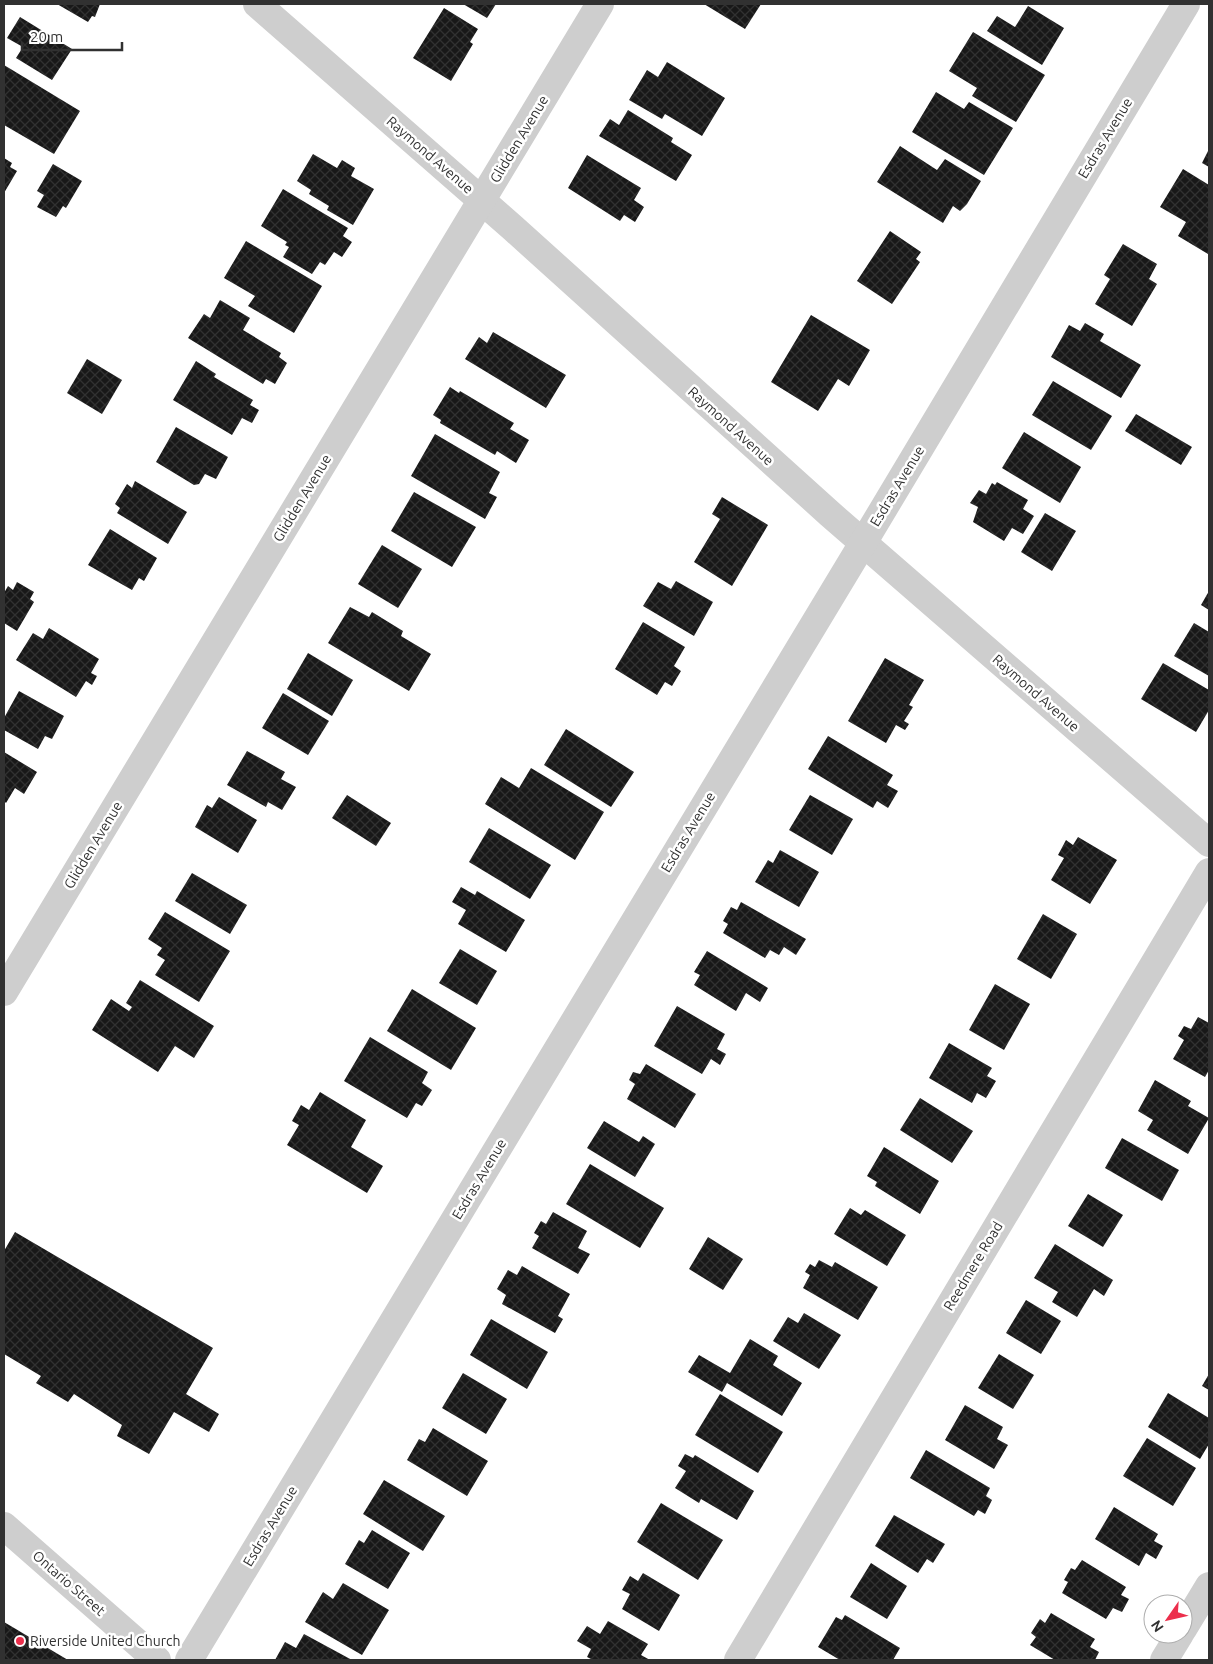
<svg xmlns="http://www.w3.org/2000/svg" width="1213" height="1664" font-family="Ubuntu,sans-serif">
<style>
.building{fill:url(#building-cross-hatch)}
.lines{fill:none;stroke-linecap:round;stroke-linejoin:round}
.minor{stroke:#cecece;stroke-width:28}
.poi-dot{fill:#ec2f4c;stroke:#fff;stroke-width:2}
.labels{text-anchor:middle;dominant-baseline:central;stroke-width:5;stroke-linejoin:round;paint-order:stroke}
.street-label{font-size:14px;fill:#313131;stroke:#fff}
.poi-label{font-size:14px;fill:#313131;stroke:#fff;text-anchor:start}
</style>
<defs>
<pattern id="building-cross-hatch" width="8" height="8" patternUnits="userSpaceOnUse" patternTransform="scale(1.25)"><rect width="8" height="8" fill="#181818"/><path d="M0 0l8 8M0 8l8-8" fill="none" stroke="#313131"/></pattern>
</defs>
<rect width="100%" height="100%" fill="#fff"/>
<g class="building">
<path d="M57 4H100L95 17 92 16 88 22Z"/>
<path d="M463 4H496L487 18Z"/>
<path d="M704 4H761L745 29Z"/>
<path d="M1028 6 1064 28 1042 65 987 31 997 16 1015 27Z"/>
<path d="M444 8 478 29 470 42 473 44 451 81 413 58Z"/>
<path d="M20 17 72 49 52 80 16 58 23 47 7 38Z"/>
<path d="M973 32 1045 75 1016 122 972 96 977 88 949 71Z"/>
<path d="M667 62 725 98 702 136 665 114 662 119 629 100 647 70 658 77Z"/>
<path d="M4 65 80 111 54 154 4 125Z"/>
<path d="M936 92 964 109 969 102 1013 128 984 175 912 132Z"/>
<path d="M628 110 673 138 671 142 692 155 676 181 599 136 610 119 619 125Z"/>
<path d="M900 146 937 170 945 159 981 181 967 204 960 211 953 206 943 223 877 182Z"/>
<path d="M1209 149V167L1202 163Z"/>
<path d="M313 154 337 168 342 160 355 168 351 176 374 189 353 225 327 210 329 206 309 194 311 190 297 181Z"/>
<path d="M587 155 641 188 634 200 644 207 635 222 624 215 620 221 568 188Z"/>
<path d="M4 158 12 163 10 167 17 171 4 193Z"/>
<path d="M53 164 82 181 66 208 63 206 56 217 37 207 44 195 37 191Z"/>
<path d="M1183 169 1209 185 1208 254 1178 236 1186 222 1160 207Z"/>
<path d="M283 189 348 228 343 236 352 242 342 257 334 252 325 265 320 262 312 274 283 257 289 247 285 245 287 242 261 226Z"/>
<path d="M890 231 921 252 916 259 920 262 892 304 857 281Z"/>
<path d="M246 241 322 286 294 333 248 306 255 296 224 278Z"/>
<path d="M1123 244 1157 264 1149 279 1157 284 1132 326 1095 304 1110 279 1104 275Z"/>
<path d="M220 300 250 318 243 330 281 353 279 357 287 363 275 384 266 379 263 384 188 338 204 314 210 318Z"/>
<path d="M811 315 870 350 849 386 838 379 818 411 771 382Z"/>
<path d="M1085 323 1104 334 1100 341 1141 365 1121 398 1051 357 1069 325 1080 331Z"/>
<path d="M493 332 566 375 546 408 465 359 479 337 487 343Z"/>
<path d="M87 359 122 380 102 414 67 393Z"/>
<path d="M196 361 216 374 214 377 253 400 250 405 259 410 252 423 242 418 232 435 173 400Z"/>
<path d="M1053 381 1112 416 1091 450 1032 415Z"/>
<path d="M450 387 459 393 460 391 514 423 510 429 529 440 516 463 497 451 495 455 440 423 441 420 433 415Z"/>
<path d="M1136 414 1192 447 1181 465 1125 431Z"/>
<path d="M176 427 228 457 216 479 205 474 199 484 194 485 156 462Z"/>
<path d="M1024 432 1081 467 1060 503 1002 468Z"/>
<path d="M435 434 500 472 489 493 497 497 485 519 411 476Z"/>
<path d="M135 481 187 512 168 544 117 513 120 508 115 504 127 484 132 488Z"/>
<path d="M997 482 1028 500 1023 509 1034 516 1023 534 1012 528 1004 541 973 522 978 507 970 503 977 493 979 490 986 494 992 483 995 485Z"/>
<path d="M414 492 476 527 452 567 391 531Z"/>
<path d="M722 497 768 525 732 586 694 562 720 519 712 514Z"/>
<path d="M1045 513 1076 531 1052 571 1021 552Z"/>
<path d="M110 529 157 558 144 581 139 578 132 590 88 565Z"/>
<path d="M382 545 422 569 398 608 358 584Z"/>
<path d="M676 581 713 602 694 636 643 606 658 582 671 589Z"/>
<path d="M17 582 34 592 30 599 34 602 17 631 4 623V593L8 586 13 590Z"/>
<path d="M1209 591V610L1201 605Z"/>
<path d="M350 607 369 617 372 612 403 631 401 636 431 654 409 691 328 643Z"/>
<path d="M643 622 685 647 674 666 681 671 672 686 665 682 657 695 615 669Z"/>
<path d="M1194 623 1209 632V676L1174 656Z"/>
<path d="M49 628 99 659 91 673 97 676 92 685 86 681 76 697 16 660 33 633 43 639Z"/>
<path d="M308 653 353 680 332 716 287 689Z"/>
<path d="M885 658 924 680 909 705 913 707 904 721 909 724 905 730 896 725 886 743 848 721Z"/>
<path d="M1163 663 1209 690V710L1196 732 1141 699Z"/>
<path d="M19 691 64 716 52 739 45 736 38 749 4 730V718Z"/>
<path d="M283 693 329 721 308 755 262 728Z"/>
<path d="M566 729 634 772 611 807 544 765Z"/>
<path d="M828 736 893 775 887 785 898 791 888 808 877 801 873 808 808 769Z"/>
<path d="M247 751 285 772 281 779 296 787 282 810 268 802 266 807 227 785Z"/>
<path d="M4 752 37 772 24 794 15 788 6 803 4 801Z"/>
<path d="M531 768 604 812 575 860 485 804 501 777 519 788Z"/>
<path d="M347 795 391 823 376 846 332 818Z"/>
<path d="M810 795 853 819 832 855 789 830Z"/>
<path d="M219 797 257 820 238 853 195 827 207 805 212 808Z"/>
<path d="M489 828 551 865 530 899 469 862Z"/>
<path d="M1078 837 1117 860 1090 904 1051 880 1064 858 1058 855 1066 840 1073 845Z"/>
<path d="M780 850 819 872 799 907 755 882 768 860 773 863Z"/>
<path d="M192 873 247 905 230 934 175 901Z"/>
<path d="M461 887 475 895 477 891 525 920 506 952 458 924 466 910 452 902Z"/>
<path d="M741 902 806 939 796 955 784 947 779 955 770 950 765 958 723 933 728 924 723 921 731 907 737 910Z"/>
<path d="M165 912 230 951 199 1002 155 975 165 960 157 955 162 948 148 939Z"/>
<path d="M1043 914 1077 934 1051 979 1017 959Z"/>
<path d="M460 949 497 971 477 1005 439 983Z"/>
<path d="M707 951 768 988 760 1002 746 993 736 1011 694 985 700 975 694 972Z"/>
<path d="M140 980 214 1026 194 1058 175 1046 158 1072 92 1030 111 999 129 1011 132 1007 126 1003Z"/>
<path d="M995 984 1030 1004 1004 1050 969 1030Z"/>
<path d="M412 989 476 1028 451 1070 387 1031Z"/>
<path d="M677 1006 725 1034 717 1049 726 1054 720 1065 711 1059 702 1074 654 1046Z"/>
<path d="M1198 1017 1209 1023V1070L1205 1077 1173 1059 1184 1040 1178 1036 1184 1026 1191 1029Z"/>
<path d="M370 1037 428 1072 422 1083 432 1090 422 1106 416 1103 407 1118 344 1081Z"/>
<path d="M949 1043 992 1068 987 1076 996 1081 986 1098 977 1093 972 1103 929 1078Z"/>
<path d="M646 1064 696 1094 675 1128 627 1099 635 1084 629 1080 633 1072 640 1074Z"/>
<path d="M1155 1080 1191 1101 1188 1106 1209 1118 1188 1154 1147 1130 1153 1120 1138 1111Z"/>
<path d="M320 1092 366 1120 351 1147 383 1166 367 1193 287 1145 299 1125 292 1121 301 1105 309 1110Z"/>
<path d="M920 1098 973 1131 952 1163 900 1130Z"/>
<path d="M604 1121 639 1142 643 1136 655 1144 635 1177 587 1148Z"/>
<path d="M1122 1138 1179 1170 1162 1201 1105 1168Z"/>
<path d="M884 1147 939 1181 920 1214 875 1186 877 1182 867 1176Z"/>
<path d="M590 1164 664 1208 640 1248 566 1204Z"/>
<path d="M1088 1194 1123 1215 1103 1247 1068 1226Z"/>
<path d="M850 1208 861 1215 865 1210 906 1235 887 1266 834 1234Z"/>
<path d="M553 1212 587 1231 578 1248 590 1254 578 1274 532 1248 539 1236 534 1233 541 1221 546 1224Z"/>
<path d="M15 1232 213 1348 186 1394 219 1414 209 1432 174 1412 149 1454 117 1436 122 1425 74 1394 68 1402 36 1383 41 1376 4 1354V1251Z"/>
<path d="M708 1237 743 1259 723 1290 689 1269Z"/>
<path d="M1055 1244 1113 1280 1104 1296 1094 1289 1077 1317 1052 1302 1058 1292 1034 1278Z"/>
<path d="M819 1260 832 1267 835 1262 878 1287 858 1320 803 1288 810 1275 805 1272 810 1264 815 1267Z"/>
<path d="M522 1266 570 1294 558 1316 563 1319 555 1333 502 1304 506 1295 497 1289 508 1270 517 1275Z"/>
<path d="M1026 1300 1061 1321 1041 1354 1006 1333Z"/>
<path d="M804 1313 841 1335 819 1369 773 1341 788 1317 798 1323Z"/>
<path d="M491 1319 548 1352 527 1389 470 1355Z"/>
<path d="M750 1339 778 1356 773 1365 802 1383 782 1416 727 1383 722 1392 688 1372 699 1355 730 1373Z"/>
<path d="M999 1354 1034 1375 1013 1409 978 1388Z"/>
<path d="M463 1373 507 1399 486 1434 442 1408Z"/>
<path d="M1209 1374V1390L1202 1386Z"/>
<path d="M1168 1393 1209 1418V1444L1200 1459 1148 1427Z"/>
<path d="M720 1394 783 1432 758 1473 695 1435Z"/>
<path d="M965 1405 1003 1427 997 1439 1008 1445 994 1469 945 1440Z"/>
<path d="M433 1428 488 1461 467 1496 407 1460 419 1439 425 1442Z"/>
<path d="M1147 1438 1196 1468 1173 1506 1123 1476Z"/>
<path d="M926 1450 990 1488 986 1496 992 1500 985 1514 978 1510 974 1516 910 1478Z"/>
<path d="M685 1454 693 1458 695 1455 754 1491 737 1520 701 1499 699 1503 675 1488 686 1471 678 1466Z"/>
<path d="M384 1480 445 1516 423 1551 363 1514Z"/>
<path d="M661 1503 723 1540 698 1580 637 1542Z"/>
<path d="M1114 1507 1158 1534 1154 1541 1163 1546 1156 1559 1146 1553 1139 1566 1095 1539Z"/>
<path d="M894 1515 945 1544 933 1563 927 1559 918 1573 875 1546Z"/>
<path d="M372 1530 410 1553 388 1589 345 1564 359 1540 364 1543Z"/>
<path d="M1082 1560 1126 1587 1121 1595 1129 1599 1122 1612 1113 1608 1106 1619 1062 1593 1068 1582 1064 1580 1071 1568 1075 1570Z"/>
<path d="M871 1563 907 1586 887 1619 850 1597Z"/>
<path d="M643 1573 680 1595 659 1631 622 1609 630 1594 622 1590 630 1576 638 1581Z"/>
<path d="M343 1583 389 1610 362 1655 305 1622 323 1592 333 1599Z"/>
<path d="M1051 1613 1095 1639 1090 1647 1099 1652 1095 1660 1083 1659 1082 1660H1055L1030 1645 1036 1637 1031 1633 1040 1619 1045 1623Z"/>
<path d="M845 1615 900 1648 893 1660H840L818 1647 836 1617 842 1620Z"/>
<path d="M608 1621 648 1644 641 1655 650 1660H593L587 1657 591 1649 577 1641 587 1626 600 1634Z"/>
<path d="M4 1622 68 1660H4Z"/>
<path d="M304 1634 352 1660H275L285 1642 296 1648Z"/>
</g>
<g class="lines">
<g class="minor">
<path d="M257 4 513 228 830 514 1209 843"/>
<path d="M4 992 600 4"/>
<path d="M4 1526 157 1660"/>
<path d="M1183 1629 1209 1586"/>
<path d="M189 1660 863 543 1186 4"/>
<path d="M738 1660 1209 872"/>
<path d="M1164 1660 1180 1634"/>
</g>
</g>
<circle class="poi-dot" cx="20" cy="1641" r="5"/>
<g class="labels">
<g class="street-label">
<text transform="translate(1105 138) rotate(-59)">Esdras Avenue</text>
<text transform="translate(519 139) rotate(-59)">Glidden Avenue</text>
<text transform="translate(430 155) rotate(41)">Raymond Avenue</text>
<text transform="translate(731 426) rotate(42)">Raymond Avenue</text>
<text transform="translate(897 486) rotate(-59)">Esdras Avenue</text>
<text transform="translate(302 498) rotate(-59)">Glidden Avenue</text>
<text transform="translate(1036 693) rotate(41)">Raymond Avenue</text>
<text transform="translate(688 832) rotate(-59)">Esdras Avenue</text>
<text transform="translate(93 845) rotate(-59)">Glidden Avenue</text>
<text transform="translate(479 1179) rotate(-59)">Esdras Avenue</text>
<text transform="translate(973 1266) rotate(-59)">Reedmere Road</text>
<text transform="translate(270 1526) rotate(-59)">Esdras Avenue</text>
<text transform="translate(69 1583) rotate(41)">Ontario Street</text>
</g>
<g class="poi-label">
<text x="30" y="1641">Riverside United Church</text>
</g>
</g>
<rect width="1213" height="1664" fill="none" stroke="#313131" stroke-width="10"/>
<g transform="translate(1168 1619) rotate(236)"><circle r="24" fill="#ffffff" stroke="#adadad"/>
<path d="M0-4L9 19L0 12L-9 19Z" fill="#ec2f4c"/>
<text y="-8" font-size="14" font-weight="bold" text-anchor="middle" fill="#313131">N</text>
</g>
<path d="M22 42v8h100v-8" fill="none" stroke="#313131" stroke-width="2.5"/>
<text x="30" y="42" font-size="15" fill="#313131" stroke="#ffffff" stroke-width="4" paint-order="stroke">20 m</text>
</svg>
